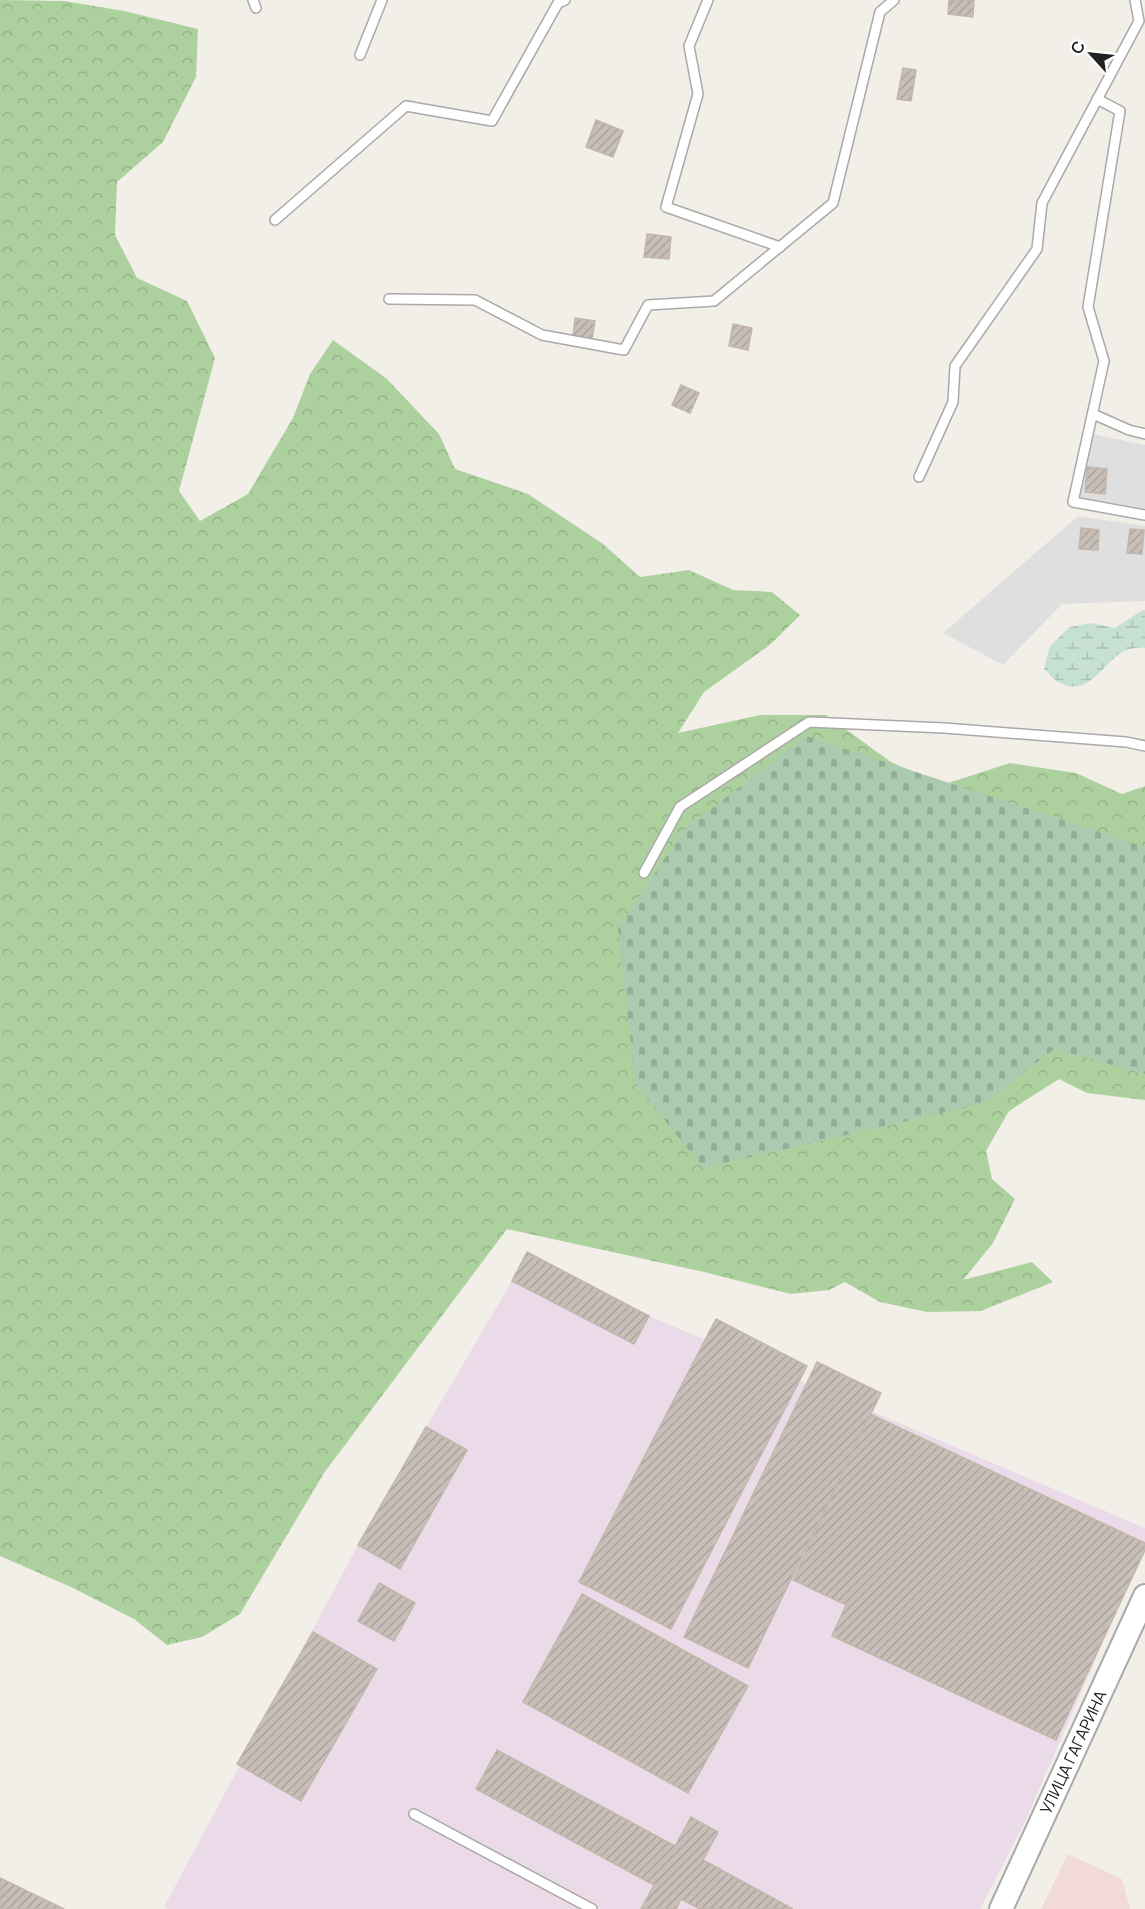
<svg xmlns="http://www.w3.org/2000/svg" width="1145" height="1909" font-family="Manrope,sans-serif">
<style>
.residential{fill:#e0dfdf}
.commercial{fill:#f2dad9}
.industrial{fill:#ebdbe8}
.forest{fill:url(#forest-crowns)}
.wetland{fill:url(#wetland-marsh)}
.cemetery{fill:url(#cemetery-stones)}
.building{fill:url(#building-hatch);stroke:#c4b6ab;stroke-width:1.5}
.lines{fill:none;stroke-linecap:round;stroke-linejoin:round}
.service-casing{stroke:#a9a9a9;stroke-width:12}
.tertiary-casing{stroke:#a9a9a9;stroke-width:26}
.service{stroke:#fff;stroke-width:9}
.tertiary{stroke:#fff;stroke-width:22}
.labels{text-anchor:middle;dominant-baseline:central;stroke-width:6;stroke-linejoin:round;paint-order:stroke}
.street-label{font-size:16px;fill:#222;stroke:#fff}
</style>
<defs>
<pattern id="forest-crowns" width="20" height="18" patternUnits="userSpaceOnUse" patternTransform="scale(1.5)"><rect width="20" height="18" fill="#add19e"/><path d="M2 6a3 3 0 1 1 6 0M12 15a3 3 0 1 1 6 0" fill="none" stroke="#95b388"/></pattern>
<pattern id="wetland-marsh" width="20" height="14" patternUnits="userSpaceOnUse" patternTransform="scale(1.5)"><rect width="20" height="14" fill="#c6e0d4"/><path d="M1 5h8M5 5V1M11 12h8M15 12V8" fill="none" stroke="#aac0b6"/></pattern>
<pattern id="cemetery-stones" width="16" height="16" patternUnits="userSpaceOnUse" patternTransform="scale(1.5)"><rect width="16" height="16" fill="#aacbaf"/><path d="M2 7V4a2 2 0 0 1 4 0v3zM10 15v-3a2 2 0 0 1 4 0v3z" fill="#92ae96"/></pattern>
<pattern id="building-hatch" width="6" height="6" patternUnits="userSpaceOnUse" patternTransform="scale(1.5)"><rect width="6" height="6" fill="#c7bfb8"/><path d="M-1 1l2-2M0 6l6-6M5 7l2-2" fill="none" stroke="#aba49e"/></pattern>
</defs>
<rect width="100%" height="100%" fill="#f2efe9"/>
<g class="residential">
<path d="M1094 434 1145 445V509L1080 497Z"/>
<path d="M1078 516 1145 526V601L1062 604 1003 665 943 633Z"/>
</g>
<path class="commercial" d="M1068 1854 1122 1879 1130 1909H1041Z"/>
<path class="industrial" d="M527 1252 649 1316 1145 1528V1545L1025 1822 980 1909H169L164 1907 358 1545 426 1427 512 1281Z"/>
<path class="forest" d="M0 0 64 1 124 11 198 29 196 77 163 142 117 182 115 235 137 278 187 301 215 358 179 491 200 521 248 494 293 418 310 374 333 340 387 379 439 434 455 469 528 494 603 544 640 577 689 570 733 590 772 592 800 615 771 644 704 692 678 733 760 715H826L891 762 942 785 1010 763 1076 773 1122 794 1145 786V1100L1087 1093 1059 1079 1009 1111 986 1151 992 1179 1015 1199 993 1243 963 1280 1032 1262 1053 1282 981 1311 927 1312 880 1302 845 1282 829 1290 791 1294 704 1272 507 1229 324 1473 240 1614 202 1637 167 1645 134 1619 71 1587 0 1556Z"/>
<path class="wetland" d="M1145 610V648C1137 647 1129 648 1122 652 1103 664 1087 699 1058 682 1053 679 1049 673 1044 669L1050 646 1070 627 1091 623 1115 628 1141 611Z"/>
<path class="cemetery" d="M806 736 1145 847V1074L1054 1049 986 1103 703 1168 635 1083 618 928 684 830Z"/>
<g class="building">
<path d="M949 0H974L973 17 948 14Z"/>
<path d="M903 68 916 70 911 101 897 99Z"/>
<path d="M596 120 623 131 613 157 586 147Z"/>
<path d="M647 234 671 237 669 259 644 257Z"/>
<path d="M575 318 595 321 592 339 573 336Z"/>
<path d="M733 324 752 328 748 350 729 346Z"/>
<path d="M681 385 699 393 690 413 672 405Z"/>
<path d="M1087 467 1107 469 1105 494 1085 492Z"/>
<path d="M1081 528 1099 530 1098 550 1079 549Z"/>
<path d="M1130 529 1144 530 1142 554 1127 553Z"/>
<path d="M527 1252 649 1316 634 1344 512 1281Z"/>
<path d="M716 1319 807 1366 671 1629 579 1582Z"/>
<path d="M817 1362 881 1393 748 1668 684 1637Z"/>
<path d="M870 1414 1145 1543V1550L1056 1740 832 1636 846 1605 793 1580Z"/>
<path d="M426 1427 467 1450 400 1569 358 1545Z"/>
<path d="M379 1583 415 1603 394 1641 358 1621Z"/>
<path d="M582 1594 748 1686 688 1793 523 1702Z"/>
<path d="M313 1632 377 1669 301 1801 237 1764Z"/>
<path d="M497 1750 675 1846 691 1817 718 1832 703 1860 793 1909H700L681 1899 676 1909H641L654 1885 476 1789Z"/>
<path d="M0 1878 64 1909H0Z"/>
</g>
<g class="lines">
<g class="service-casing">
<g id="service">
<path d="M253 0 256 8"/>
<path d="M708 0 689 46 698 94 666 207 780 247"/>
<path d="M360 55 382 0"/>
<path d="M1097 99 1120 111 1088 307 1104 361 1073 502 1145 515"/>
<path d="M275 220 406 106 492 121 558 3 565 0"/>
<path d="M389 299 475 300 542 335 624 350 648 305 714 301 833 203 880 12 894 0"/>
<path d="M1093 414 1129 430 1145 434"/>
<path d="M919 477 953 402 955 366 1037 249 1042 203 1139 21 1135 0"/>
<path d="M644 873 680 807 809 722 944 728 1126 742 1145 746"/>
<path d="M414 1814 592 1909"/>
</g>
</g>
<g class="tertiary-casing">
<path id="tertiary" d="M1001 1909 1145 1596"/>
</g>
<use href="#service" class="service"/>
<use href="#tertiary" class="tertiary"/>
</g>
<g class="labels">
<g class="street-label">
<text transform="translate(1073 1752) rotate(-65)">УЛИЦА ГАГАРИНА</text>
</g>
</g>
<g transform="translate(1091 54) rotate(297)" stroke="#ffffff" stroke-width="4.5" paint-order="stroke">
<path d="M0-4.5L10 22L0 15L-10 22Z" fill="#222222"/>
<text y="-9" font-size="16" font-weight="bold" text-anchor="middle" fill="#222222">С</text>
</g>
</svg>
